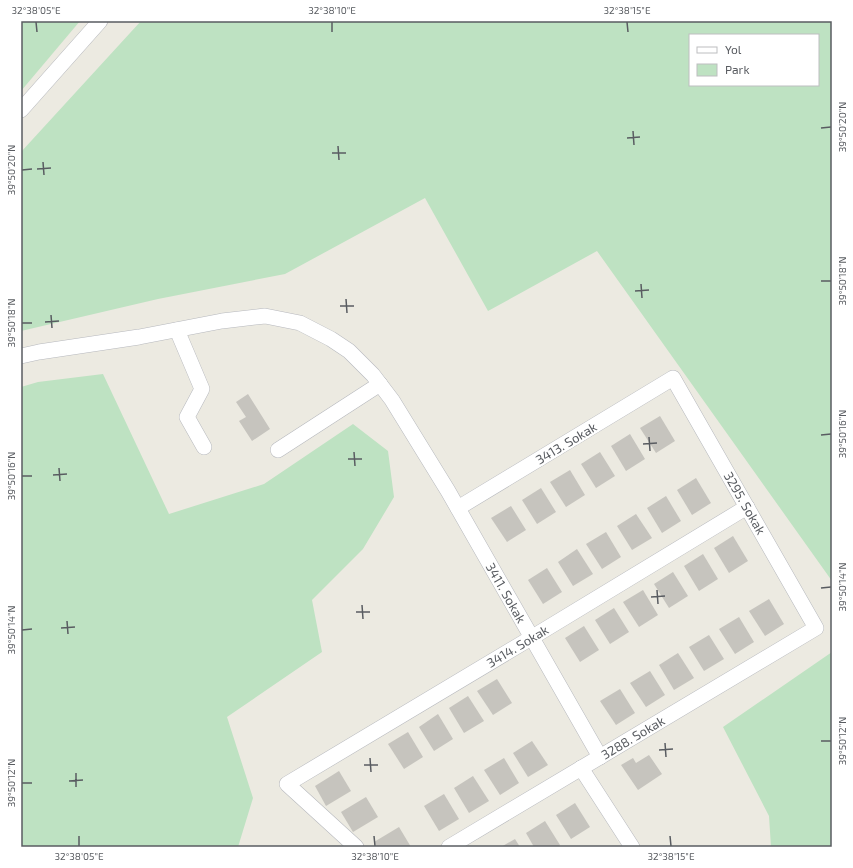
<svg xmlns="http://www.w3.org/2000/svg" width="853" height="868" font-family="'Exo 2',sans-serif">
<style>
.green{fill:#bee2c2;fill-rule:evenodd}
.building{fill:#c6c4be}
.lines{fill:none;stroke-linecap:round;stroke-linejoin:round}
.minor-casing{stroke:#b6b8bd;stroke-width:16}
.minor{stroke:#fff;stroke-width:15}
.ticks{fill:none;stroke:#595c61;stroke-width:1.5}
.labels{text-anchor:middle;dominant-baseline:central;stroke-width:4;stroke-linejoin:round;paint-order:stroke}
.street-label{font-size:13px;fill:#595c61;stroke:#fff}
.neatline{fill:none;stroke:#595c61;stroke-width:1.5}
.ticks-label{font-size:10px;text-anchor:middle;fill:#595c61}
</style>
<rect width="100%" height="100%" fill="#eceae1"/>
<g class="green">
<path d="M21 21H80L21 91Z"/>
<path d="M141 21H832V581L597 251 488 311 425 198 285 274 158 299 21 331V152ZM690 35H818V85H690Z"/>
<path d="M103 374 169 514 264 484 353 424 388 451 394 497 363 549 312 600 322 652 227 717 253 798 238 847H21V387L38 382Z"/>
<path d="M832 652V847H771L769 816 723 727Z"/>
</g>
<g class="building">
<path d="M248 394 270 429 252 441 239 421 246 417 236 402Z"/>
<path d="M660 416 675 441 656 453 640 428Z"/>
<path d="M630 434 645 459 626 471 611 446Z"/>
<path d="M600 452 615 476 596 488 581 464Z"/>
<path d="M570 470 585 495 566 507 550 482Z"/>
<path d="M696 478 711 503 692 515 677 490Z"/>
<path d="M541 488 556 512 537 524 522 500Z"/>
<path d="M666 496 681 521 662 533 647 508Z"/>
<path d="M511 506 526 530 507 542 491 518Z"/>
<path d="M636 514 652 538 632 550 617 526Z"/>
<path d="M606 532 621 557 602 569 586 544Z"/>
<path d="M733 536 748 561 729 573 714 548Z"/>
<path d="M577 549 593 574 573 586 558 562Z"/>
<path d="M703 554 718 579 699 591 684 566Z"/>
<path d="M547 568 562 592 543 604 528 580Z"/>
<path d="M673 572 688 596 669 608 654 584Z"/>
<path d="M643 590 658 615 639 627 623 602Z"/>
<path d="M769 599 784 624 765 636 749 611Z"/>
<path d="M614 608 629 632 610 644 595 620Z"/>
<path d="M739 617 754 642 735 654 719 629Z"/>
<path d="M584 626 599 650 580 662 565 638Z"/>
<path d="M709 635 724 659 704 671 689 647Z"/>
<path d="M678 653 694 678 674 690 659 665Z"/>
<path d="M650 671 665 695 646 707 630 683Z"/>
<path d="M497 679 512 703 493 715 477 691Z"/>
<path d="M620 689 635 713 616 725 600 701Z"/>
<path d="M468 696 484 721 464 733 449 708Z"/>
<path d="M438 714 453 739 434 751 419 727Z"/>
<path d="M408 732 423 757 404 769 388 744Z"/>
<path d="M532 741 548 765 528 777 513 753Z"/>
<path d="M649 755 662 774 638 790 621 765 633 758 636 763Z"/>
<path d="M504 758 519 783 500 795 484 770Z"/>
<path d="M339 771 351 791 326 806 315 786Z"/>
<path d="M473 776 489 801 469 813 454 788Z"/>
<path d="M444 794 459 819 439 831 424 806Z"/>
<path d="M366 797 378 817 353 832 341 812Z"/>
<path d="M575 803 590 827 571 839 556 815Z"/>
<path d="M545 821 560 845 558 847H534L526 833Z"/>
<path d="M399 827 411 847H377L374 842Z"/>
<path d="M515 839 520 847H501Z"/>
</g>
<g class="lines">
<g class="minor-casing">
<g id="minor">
<path d="M21 110 100 21"/>
<path d="M177 330 202 389 187 417 204 447"/>
<path id="s1" d="M21 356 39 352 139 337 222 321 265 316 300 323 331 339 349 351 373 375 392 400 448 491 600 757"/>
<path d="M278 450 380 384"/>
<path d="M581 768 632 847"/>
<path id="s2" d="M356 847 287 784 531 638 747 507"/>
<path id="s3" d="M449 847 816 628 673 378 458 508"/>
</g>
</g>
<use href="#minor" class="minor"/>
</g>
<path class="ticks" d="M36 22 37 32M332 22V32M627 22 628 32M821 128 831 127M633 131 634 145M627 138 640 137M338 146 339 160M332 153H346M43 162 44 175M37 169 51 168M22 170 32 169M821 281H831M641 284 642 298M635 291 649 290M346 299 347 313M340 306H354M51 315 52 328M45 322 59 321M22 323H32M821 435 831 434M649 437 650 451M643 444 657 443M354 452 355 466M348 459H362M59 468 60 481M53 475 67 474M22 476H32M821 588 831 587M657 590 658 604M651 597 665 596M362 605 363 619M356 612H370M67 621 68 634M61 628 75 627M22 630 32 629M821 741H831M665 743 666 757M659 750 673 749M370 758 371 772M364 765H378M76 773V787M69 781 83 780M22 783H32M79 836V846M374 836 375 846M670 836 671 846"/>
<g class="labels">
<g class="street-label">
<text transform="translate(566 443) rotate(-31)">3413. Sokak</text>
<text transform="translate(745 503) rotate(60)">3295. Sokak</text>
<text stroke="none"><textPath href="#s1" startOffset="629">3411. Sokak</textPath></text>
<text stroke="none"><textPath href="#s2" startOffset="362">3414. Sokak</textPath></text>
<text stroke="none"><textPath href="#s3" startOffset="214">3288. Sokak</textPath></text>
</g>
</g>
<rect width="853" height="868" fill="none" stroke="#ffffff" stroke-width="44"/>
<rect x="689" y="34" width="130" height="52" fill="#ffffff" stroke="#bdbec0"/>
<rect x="697" y="47" width="20" height="6" fill="#ffffff" stroke="#bdbec0"/>
<text x="725" y="54" font-size="12" fill="#595c61">Yol</text>
<rect x="697" y="64" width="20" height="12" fill="#bee2c2" stroke="#bdbec0"/>
<text x="725" y="74" font-size="12" fill="#595c61">Park</text>
<rect x="22" y="22" width="809" height="824" class="neatline"/>
<g class="ticks-label">
<text x="36" y="14">32°38'05"E</text>
<text x="332" y="14">32°38'10"E</text>
<text x="627" y="14">32°38'15"E</text>
<text transform="translate(842 127) rotate(-90)" y="4">39°50'20"N</text>
<text transform="translate(11 170) rotate(-90)" y="4">39°50'20"N</text>
<text transform="translate(842 281) rotate(-90)" y="4">39°50'18"N</text>
<text transform="translate(11 323) rotate(-90)" y="4">39°50'18"N</text>
<text transform="translate(842 434) rotate(-90)" y="4">39°50'16"N</text>
<text transform="translate(11 476) rotate(-90)" y="4">39°50'16"N</text>
<text transform="translate(842 587) rotate(-90)" y="4">39°50'14"N</text>
<text transform="translate(11 630) rotate(-90)" y="4">39°50'14"N</text>
<text transform="translate(842 741) rotate(-90)" y="4">39°50'12"N</text>
<text transform="translate(11 783) rotate(-90)" y="4">39°50'12"N</text>
<text x="79" y="860">32°38'05"E</text>
<text x="375" y="860">32°38'10"E</text>
<text x="671" y="860">32°38'15"E</text>
</g>
</svg>
